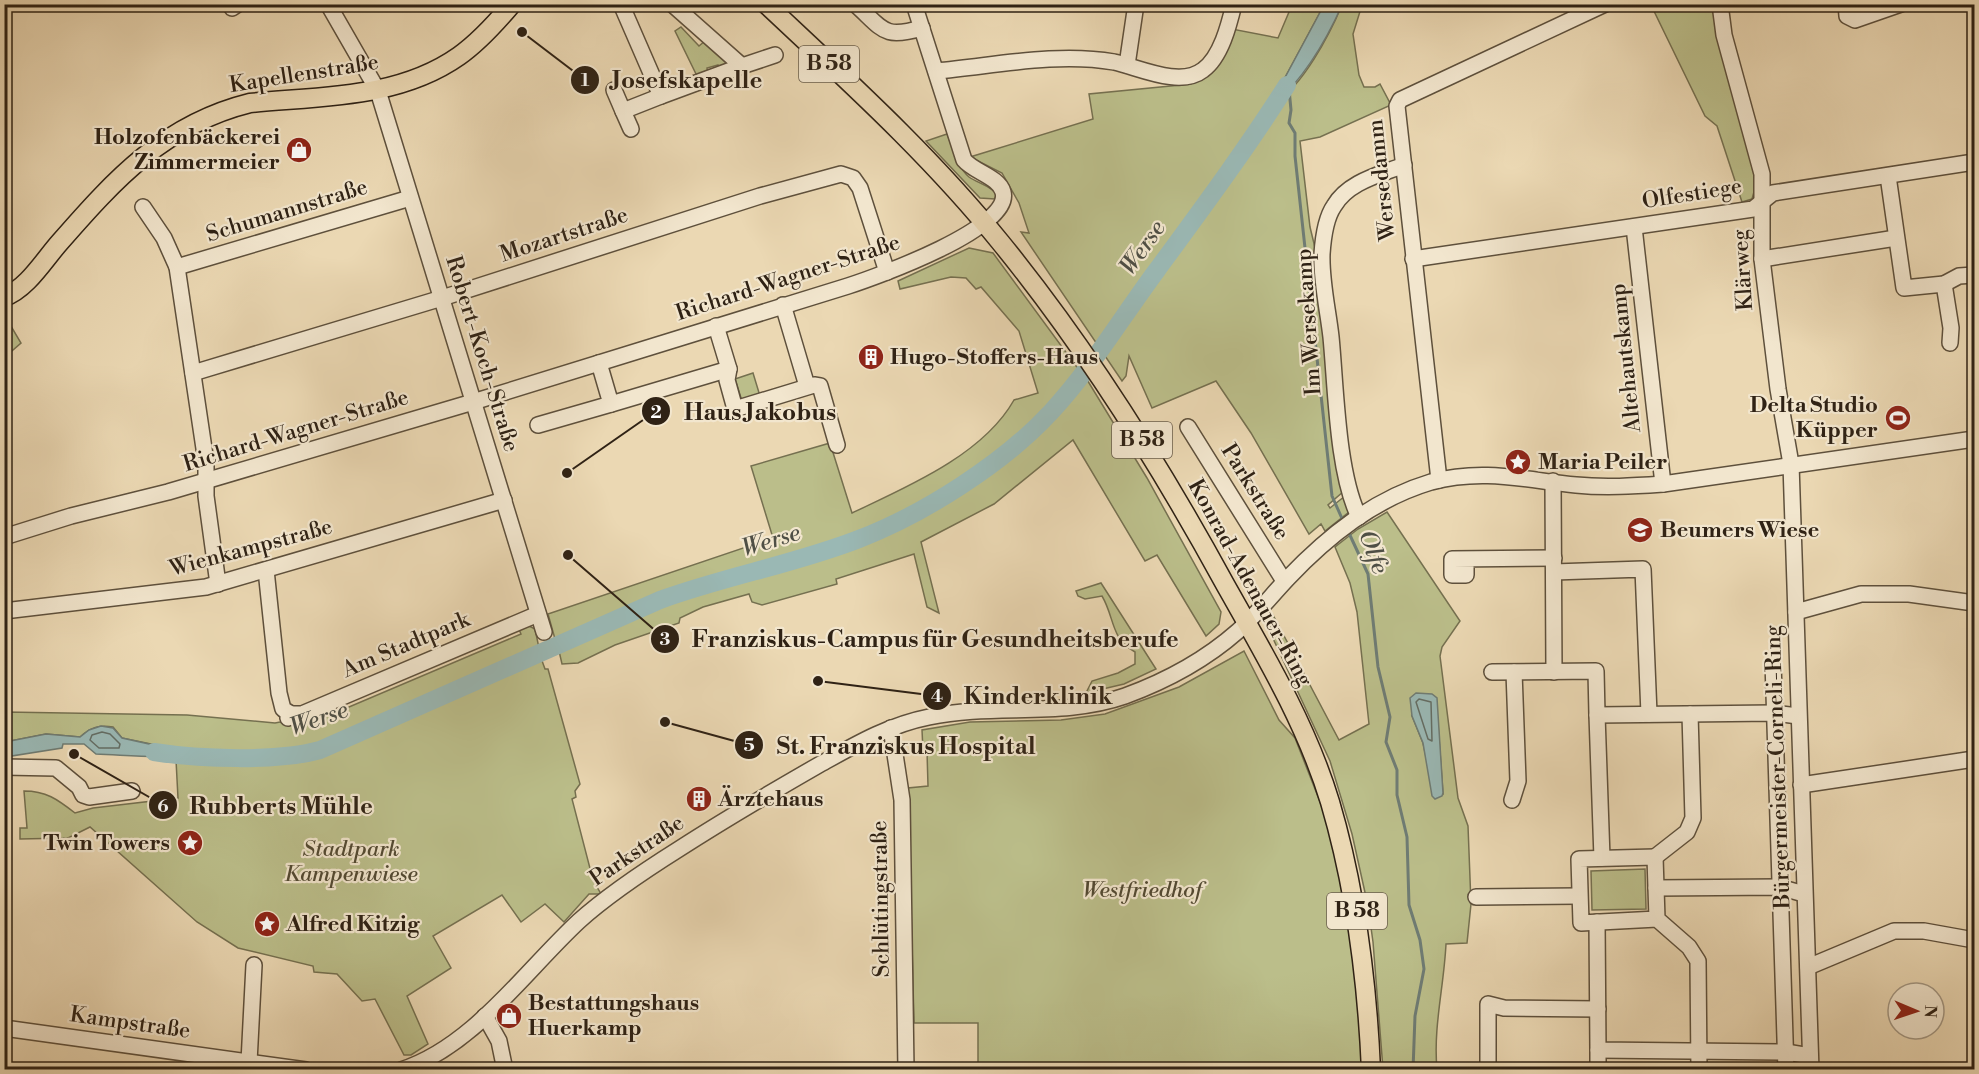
<svg xmlns="http://www.w3.org/2000/svg" width="1979" height="1074" font-family="'Libre Bodoni',serif">
<style>
.green{fill:#bbbe8a;stroke:#757050;stroke-width:1.5;fill-rule:evenodd}
.water{fill:#9ab8b4;stroke:#6f7c74;stroke-width:1.5}
.lines{fill:none;stroke-linecap:round;stroke-linejoin:round}
.shore{stroke:#646d64;stroke-width:1.5}
.stream{stroke:#6f7c74;stroke-width:3}
.river{stroke:#9ab8b4;stroke-width:18}
.minor-casing{stroke:#5e503c;stroke-width:18}
.major-casing{stroke:#2f2215;stroke-width:21}
.minor{stroke:#f2e6ce;stroke-width:15}
.major{stroke:#ebd8b3;stroke-width:18}
.labels{text-anchor:middle;dominant-baseline:central;stroke-width:4.5;stroke-linejoin:round;paint-order:stroke}
.shield{fill:#f2e6ce;stroke:#6a5d4c;stroke-width:1.5}
.shield-label{font-size:21px;font-weight:bold;fill:#2f2215}
.street-label{font-size:22px;fill:#2f2215;stroke:#f2e6ce}
.poi-label{font-size:22px;font-weight:bold;fill:#2f2215;stroke:#f2e6ce;text-anchor:start}
.park-label{font-size:22px;font-style:italic;fill:#524932;stroke:#f2e6ce}
.water-label{font-size:24px;font-style:italic;fill:#4f4f45;stroke:#f2e6ce}
.leader{fill:none;stroke:#2f2215;stroke-width:2}
.callout-dot{fill:#2f2215;stroke:#f2e6ce;stroke-width:2}
.mark-label{font-size:18px;text-anchor:middle;font-weight:bold;fill:#fff}
.callout-label{font-size:24px;text-anchor:middle;font-weight:bold;fill:#2f2215;stroke:#f2e6ce;stroke-width:4.5;stroke-linejoin:round;paint-order:stroke}
</style>
<rect width="100%" height="100%" fill="#ebd8b3"/>
<filter id="stains"><feTurbulence type="fractalNoise" baseFrequency=".00333" numOctaves="4"/><feColorMatrix values="0 0 0 0 .2 0 0 0 0 .09 0 0 0 0 .02 0 0 0 .5 -.17"/></filter>
<radialGradient id="worn" r=".72"><stop offset=".6" stop-color="#630" stop-opacity="0"/><stop offset="1" stop-color="#630" stop-opacity=".3"/></radialGradient>
<g class="green">
<path d="M1292 5H1324L1281 85 1275 103C1303 85 1329 36 1342 5H1362L1353 34 1359 75 1364 87H1375L1380 84 1391 105 1320 137 1300 141 1310 227 1317 256 1344 491 1328 505 1330 508 1345 496 1349 512 1325 531 1321 524 1309 534 1251 433 1216 381 1152 408 1129 356 1126 376 1122 381 1021 232 1029 233 1019 203 1002 173 970 157 1093 119 1089 94 1191 84 1210 72 1232 29 1278 38Z"/>
<path d="M1651 5H1716L1759 174 1752 199 1742 202 1717 126 1705 116Z"/>
<path d="M681 27 699 46 706 40 728 62 726 68 719 69 718 65 707 68 708 74 698 78 675 31Z"/>
<path d="M947 134C953 148 957 167 969 177 977 183 992 186 997 195L995 199 980 198 926 141Z"/>
<path d="M969 248 993 253 1079 370 1048 409 1027 430 989 462 930 501 858 535 712 578 555 639 548 614 773 538 751 466 830 443 852 513C907 487 983 455 1014 400L1038 393 1019 331 981 287 976 289 966 278 951 277 900 289 898 281Z"/>
<path d="M5 316 21 343 5 357 4 317Z"/>
<path d="M753 373 760 396 742 401 735 379Z"/>
<path d="M1086 378 1147 478 1221 612 1219 624 1206 636 1157 555 1145 561 1073 440 994 504 921 542 939 613 927 607 914 554 836 579 837 584 762 605 752 602 749 594 703 607 680 618 679 623 615 645 578 663 562 664 559 651C610 629 659 602 713 585 762 569 814 562 861 543 952 506 1023 452 1086 378Z"/>
<path d="M1387 512 1460 621 1442 647 1440 656 1458 798 1468 826 1471 904 1467 943 1446 944C1444 986 1433 1028 1437 1069H1383L1373 942 1368 906 1352 834 1330 761 1270 632 1273 615 1339 740 1369 724 1357 612 1350 583 1335 547 1358 529ZM1412 716 1438 724 1443 793 1430 775 1423 743Z"/>
<path d="M1101 583 1156 669 1124 684 1086 693 1092 681 1118 673 1135 664V652C1110 638 1115 618 1102 596L1085 599 1078 596 1076 591Z"/>
<path d="M525 624 535 629 539 648 302 750 270 752 175 749 122 738 113 727C99 725 91 727 80 737L46 734 5 742V712L187 715 275 723 306 717 309 724 521 634 518 627Z"/>
<path d="M1244 651 1279 720 1295 738 1324 812 1349 905 1363 1069H978V1023H914L908 788 928 786 927 751H923L922 730 970 722 1061 720 1105 714 1179 687Z"/>
<path d="M541 658 545 669H548L580 784 575 791 576 797 572 799 593 880 601 894H589L564 922 545 904 521 922 502 895 433 936 451 968 407 996 428 1044 411 1055H404L375 999 362 1001 337 974 314 972 313 966 238 948 197 922 90 827 68 838 20 839V828H27L24 791C46 791 57 799 75 813L93 808 178 798 176 760C224 762 275 768 322 756Z"/>
<path d="M1645 869 1646 909 1592 910 1591 871Z"/>
</g>
<g class="water">
<path d="M1324 5H1342C1326 41 1304 78 1274 105L1281 85Z"/>
<path d="M1416 693 1432 694 1437 698 1443 793 1442 796 1435 799 1432 796 1423 743 1412 716 1410 698Z"/>
<path d="M101 726 113 728 122 738 149 744 178 756C149 758 124 755 96 754L84 744H63L62 748 5 757V742L46 734 80 737 89 730Z"/>
</g>
<g class="lines">
<g class="shore">
<path d="M1419 699 1431 702 1432 741 1428 739 1416 702Z"/>
<path d="M102 732 110 734 120 744 119 748H99L90 740 92 735Z"/>
</g>
<g class="stream">
<path d="M1289 89 1291 110 1289 123 1295 133V156L1332 496 1344 523"/>
<path d="M1348 531 1368 574 1378 667 1390 717 1386 742 1397 770V795L1407 837 1409 905 1420 940 1424 969 1415 1016 1413 1070"/>
</g>
<path class="river" d="M154 752C198 759 278 762 320 750L660 600C726 576 795 564 859 539 924 514 1004 463 1051 412 1091 369 1122 317 1157 270 1201 210 1247 148 1287 85"/>
<g class="minor-casing">
<g id="minor">
<path d="M230 4 232 8 238 4"/>
<path d="M328 4 378 91 544 632"/>
<path d="M621 4 661 96 742 66 672 4"/>
<path d="M855 4C884 30 883 39 922 28"/>
<path d="M1720 4 1724 35 1762 174V259L1778 389 1791 464 1811 1070"/>
<path d="M1846 4 1847 16 1855 20 1901 4"/>
<path d="M1127 65 1136 4"/>
<path d="M742 66 775 55"/>
<path d="M936 71C994 66 1056 52 1114 62 1138 67 1180 88 1203 70 1221 57 1229 25 1234 4"/>
<path d="M614 90 623 111"/>
<path d="M631 129 623 111 661 96"/>
<path d="M1888 176 1904 288 1944 284 1959 276 1974 275"/>
<path d="M143 207 164 238 177 267 206 462V496L218 584"/>
<path d="M1634 227 1663 484"/>
<path d="M1413 259 1753 209 1773 193 1974 162"/>
<path d="M1762 259 1896 238"/>
<path d="M177 267 410 198"/>
<path d="M1944 284 1951 328 1950 343"/>
<path d="M783 305 807 386"/>
<path d="M729 369 727 380 735 409 814 385 820 386 837 445"/>
<path d="M193 373 442 298 760 196 841 174 853 178 860 188 887 272"/>
<path d="M611 404 729 369 716 326"/>
<path d="M538 425 611 404 599 363"/>
<path d="M1188 427 1284 581"/>
<path d="M1439 480 1397 106 1400 100 1605 4"/>
<path d="M1553 481 1554 672"/>
<path d="M1359 517C1337 472 1336 388 1331 337 1328 310 1321 281 1322 254 1323 239 1325 219 1334 206 1348 182 1379 175 1404 165"/>
<path d="M4 537 71 516 168 492 473 402 848 286C876 277 1013 228 1003 192 999 177 974 172 964 160L914 4"/>
<path d="M1466 559V575H1452V559L1554 558"/>
<path d="M266 570 279 693 283 709 291 714"/>
<path d="M1554 572 1643 569 1649 714"/>
<path d="M4 611 206 587 504 500"/>
<path d="M1796 612 1861 594H1909L1974 603"/>
<path d="M1773 662 1786 1070"/>
<path d="M1492 672 1596 671 1597 715 1774 713 1798 716"/>
<path d="M1597 715 1602 858"/>
<path d="M288 718 291 714H302L538 614"/>
<path d="M891 728 902 800 906 1070"/>
<path d="M4 767 56 768 79 787 83 795 89 797 132 791"/>
<path d="M1801 785 1974 759"/>
<path d="M1512 800 1518 781 1514 672"/>
<path d="M1655 857 1687 832 1693 818 1690 714"/>
<path d="M1656 888 1779 887 1804 894"/>
<path d="M1476 897 1579 896"/>
<path d="M1657 919 1581 923 1579 859 1655 857 1657 919 1689 947 1698 961 1699 1070"/>
<path d="M1597 922 1598 1050 1786 1052 1810 1056"/>
<path d="M1808 967 1894 931H1924L1974 940"/>
<path d="M485 1016 499 1041 505 1070"/>
<path d="M4 1028 306 1070"/>
<path d="M1598 1050V1070"/>
<path d="M249 1062 254 965"/>
<path d="M401 1070C473 1047 525 971 579 921 609 894 644 871 679 849 724 820 770 793 817 766 853 746 888 725 929 717 994 703 1062 718 1125 696 1166 681 1204 661 1238 631 1256 615 1271 596 1288 578 1328 536 1374 499 1431 482 1483 468 1525 480 1576 485 1605 488 1634 486 1663 484L1974 439"/>
<path d="M1488 1070V1004L1504 1008 1598 1009"/>
</g>
</g>
<g class="major-casing">
<g id="major">
<path d="M766 4C848 81 931 156 1001 243 1088 350 1160 465 1226 586 1265 655 1307 726 1330 802 1356 890 1367 978 1371 1070"/>
<path d="M4 297C27 289 44 260 60 242 115 179 165 124 250 103 320 96 398 99 459 56 479 42 496 23 512 4"/>
</g>
</g>
<use href="#minor" class="minor"/>
<use href="#major" class="major"/>
</g>
<defs>
<g id="shop-disc" transform="scale(1.35)"><circle r="9.5" fill="#8f2418" stroke="#f2e6ce"/><path d="M-5-2.5h2.3a2.7 3.5 0 0 1 5.4 0H5L5.5 6h-11ZM-1.5-2.5h3a1.5 2.3 0 0 0-3 0Z" fill="#fff"/></g>
<g id="building-disc" transform="scale(1.35)"><circle r="9.5" fill="#8f2418" stroke="#f2e6ce"/><path d="M-4-6H4V6H1V3H-1V6H-4ZM-2.5-4.3h1.7v1.8h-1.7ZM.8-4.3h1.7v1.8H.8ZM-2.5-1h1.7V.8h-1.7ZM.8-1h1.7V.8H.8Z" fill="#fff"/></g>
<g id="stadium-disc" transform="scale(1.35)"><circle r="9.5" fill="#8f2418" stroke="#f2e6ce"/><path d="M0-5a6.5 5 0 1 0 0 10a6.5 5 0 1 0 0-10ZM-3.5-1.8h7v3.6h-7Z" fill="#fff"/></g>
<g id="sight-disc" transform="scale(1.35)"><circle r="9.5" fill="#8f2418" stroke="#f2e6ce"/><path d="M0-6L1.8-2.2L6-1.7L2.9 1.2L3.7 5.4L0 3.3L-3.7 5.4L-2.9 1.2L-6-1.7L-1.8-2.2Z" fill="#fff"/></g>
<g id="school-disc" transform="scale(1.35)"><circle r="9.5" fill="#8f2418" stroke="#f2e6ce"/><path d="M0-5L7-2L0 1L-7-2ZM-4 1L0 2.5L4 1V4Q0 6-4 4Z" fill="#fff"/></g>
</defs>
<g fill-rule="evenodd">
<use href="#shop-disc" x="299" y="150"/>
<use href="#building-disc" x="871" y="357"/>
<use href="#stadium-disc" x="1898" y="418"/>
<use href="#sight-disc" x="1518" y="462"/>
<use href="#school-disc" x="1640" y="530"/>
<use href="#building-disc" x="699" y="799"/>
<use href="#sight-disc" x="190" y="843"/>
<use href="#sight-disc" x="267" y="924"/>
<use href="#shop-disc" x="509" y="1016"/>
</g>
<g class="labels">
<g class="shield">
<rect x="799" y="46" width="60" height="36" rx="4.5"/>
<rect x="1112" y="422" width="60" height="36" rx="4.5"/>
<rect x="1327" y="893" width="60" height="36" rx="4.5"/>
</g>
<g class="shield-label">
<text x="829" y="64">B 58</text>
<text x="1142" y="440">B 58</text>
<text x="1357" y="911">B 58</text>
</g>
<g class="street-label">
<text transform="translate(304 74) rotate(-9)">Kapellenstraße</text>
<text transform="translate(1382 180) rotate(-96)">Wersedamm</text>
<text transform="translate(1692 194) rotate(-9)">Olfestiege</text>
<text transform="translate(287 211) rotate(-17)">Schumannstraße</text>
<text transform="translate(564 235) rotate(-18)">Mozartstraße</text>
<text transform="translate(1743 270) rotate(-94)">Klärweg</text>
<text transform="translate(788 278) rotate(-18)">Richard-Wagner-Straße</text>
<text transform="translate(1309 322) rotate(-94)">Im Wersekamp</text>
<text transform="translate(482 354) rotate(73)">Robert-Koch-Straße</text>
<text transform="translate(1626 358) rotate(-96)">Altehautskamp</text>
<text transform="translate(296 431) rotate(-17)">Richard-Wagner-Straße</text>
<text transform="translate(1255 492) rotate(58)">Parkstraße</text>
<text transform="translate(251 548) rotate(-15)">Wienkampstraße</text>
<text transform="translate(1250 583) rotate(61)">Konrad-Adenauer-Ring</text>
<text transform="translate(406 645) rotate(-23)">Am Stadtpark</text>
<text transform="translate(1778 767) rotate(-92)">Bürgermeister-Corneli-Ring</text>
<text transform="translate(637 851) rotate(-34)">Parkstraße</text>
<text transform="translate(881 899) rotate(-91)">Schlütingstraße</text>
<text transform="translate(130 1023) rotate(8)">Kampstraße</text>
</g>
<g class="poi-label">
<text x="280" y="137" text-anchor="end">Holzofenbäckerei<tspan x="280" dy="25">Zimmermeier</tspan></text>
<text x="890" y="357">Hugo-Stoffers-Haus</text>
<text x="1878" y="405" text-anchor="end">Delta Studio<tspan x="1878" dy="25">Küpper</tspan></text>
<text x="1538" y="462">Maria Peiler</text>
<text x="1660" y="530">Beumers Wiese</text>
<text x="718" y="799">Ärztehaus</text>
<text x="170" y="843" text-anchor="end">Twin Towers</text>
<text x="286" y="924">Alfred Kitzig</text>
<text x="528" y="1003">Bestattungshaus<tspan x="528" dy="25">Huerkamp</tspan></text>
</g>
<g class="park-label">
<text x="351" y="849">Stadtpark<tspan x="351" dy="25">Kampenwiese</tspan></text>
<text x="1142" y="890">Westfriedhof</text>
</g>
<g class="water-label">
<text transform="translate(1143 248) rotate(-55)">Werse</text>
<text transform="translate(771 541) rotate(-17)">Werse</text>
<text transform="translate(1373 552) rotate(70)">Olfe</text>
<text transform="translate(319 719) rotate(-19)">Werse</text>
</g>
</g>
<path class="leader" d="M522 32L585 80M567 473L656 411M568 555L665 639M818 681L937 696M665 722L749 745M74 754L163 805"/>
<g class="callout-dot">
<circle cx="522" cy="32" r="6"/>
<circle cx="567" cy="473" r="6"/>
<circle cx="568" cy="555" r="6"/>
<circle cx="818" cy="681" r="6"/>
<circle cx="665" cy="722" r="6"/>
<circle cx="74" cy="754" r="6"/>
<circle cx="585" cy="80" r="15"/>
<circle cx="656" cy="411" r="15"/>
<circle cx="665" cy="639" r="15"/>
<circle cx="937" cy="696" r="15"/>
<circle cx="749" cy="745" r="15"/>
<circle cx="163" cy="805" r="15"/>
</g>
<g class="mark-label">
<text x="585" y="86">1</text>
<text x="656" y="418">2</text>
<text x="665" y="645">3</text>
<text x="937" y="702">4</text>
<text x="749" y="751">5</text>
<text x="163" y="812">6</text>
</g>
<g class="callout-label">
<text x="687" y="88">Josefskapelle</text>
<text x="760" y="420">Haus Jakobus</text>
<text x="935" y="647">Franziskus-Campus für Gesundheitsberufe</text>
<text x="1038" y="704">Kinderklinik</text>
<text x="906" y="754">St. Franziskus Hospital</text>
<text x="281" y="814">Rubberts Mühle</text>
</g>
<rect width="1979" height="1074" fill="none" stroke="#ebd8b3" stroke-width="24"/>
<rect x="6" y="6" width="1967" height="1062" fill="none" stroke="#2f2215" stroke-width="3"/>
<rect x="12" y="12" width="1955" height="1050" fill="none" stroke="#2f2215" stroke-width="1.5"/>
<g transform="translate(1916 1011) rotate(92)"><circle r="28" fill="#f2e6ce" stroke="#a49884" stroke-width="1.5"/>
<path d="M0-4.5L10 22L0 15L-10 22Z" fill="#8f2418"/>
<text y="-9" font-size="16" font-weight="bold" text-anchor="middle" fill="#2f2215">N</text>
</g>
<rect width="100%" height="100%" filter="url(#stains)"/>
<rect width="100%" height="100%" fill="url(#worn)"/>
</svg>
